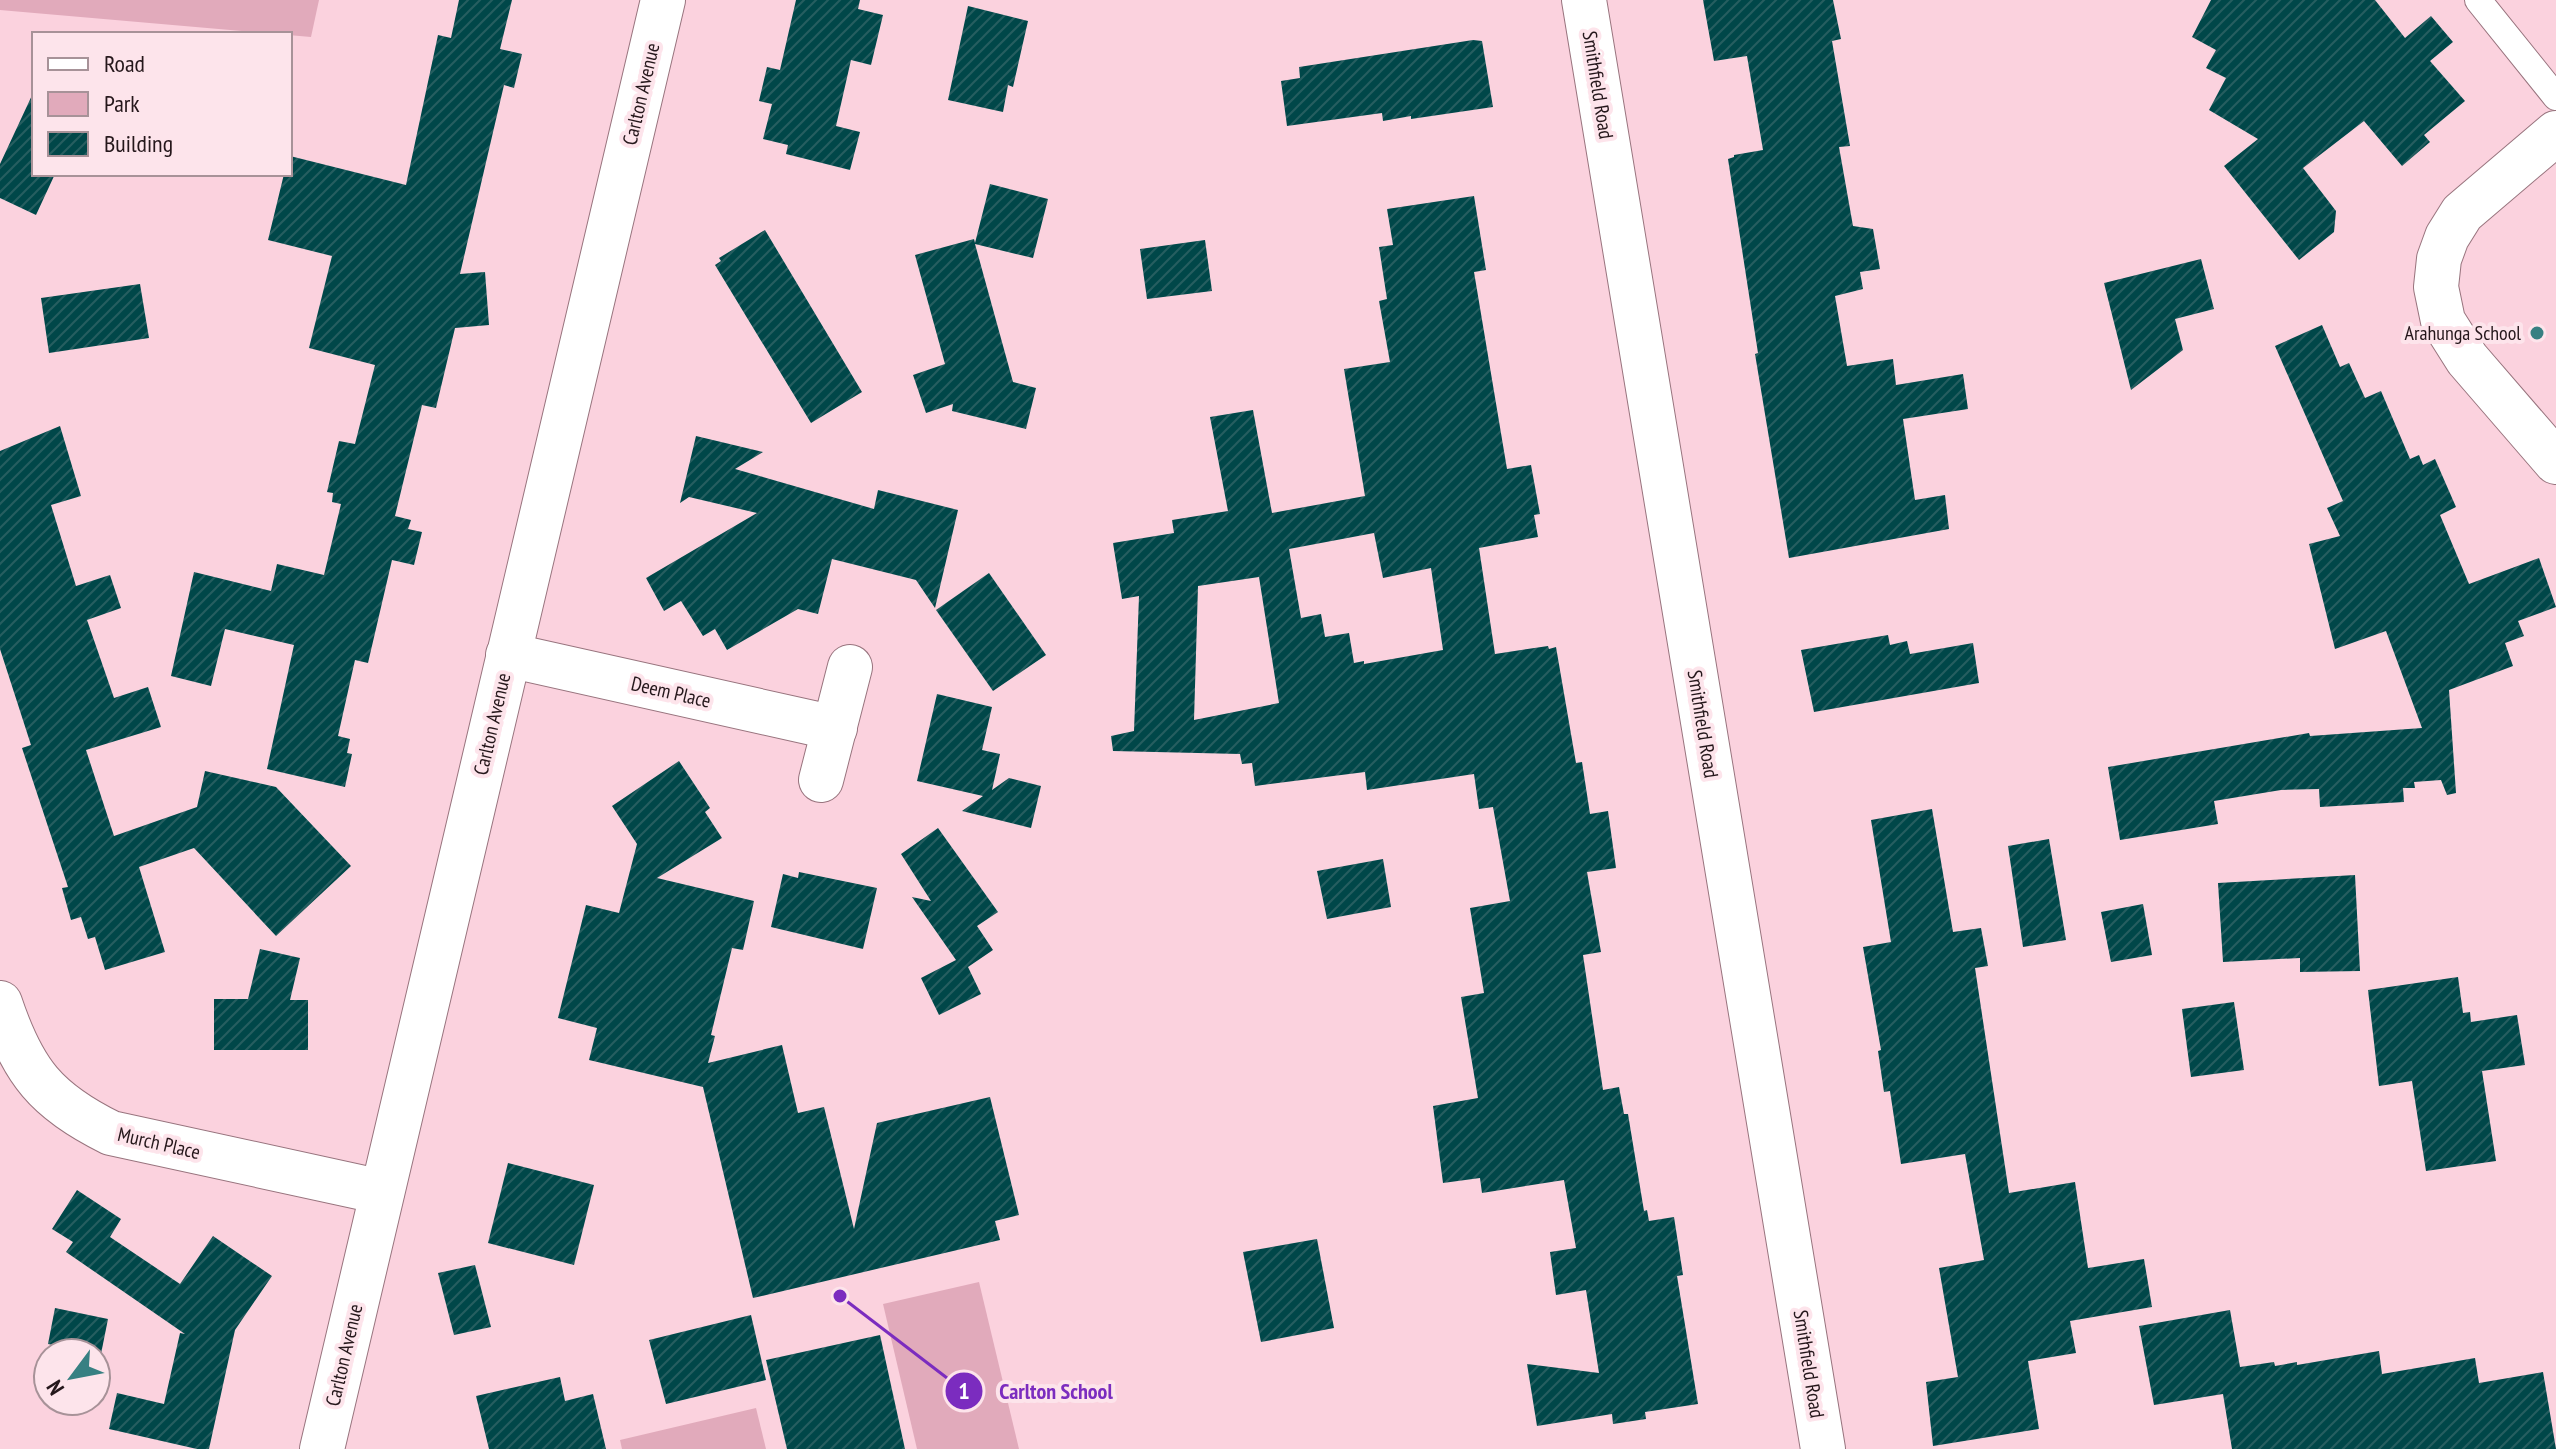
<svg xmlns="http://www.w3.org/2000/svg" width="2556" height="1449" font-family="'PT Sans Narrow',sans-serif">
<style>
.green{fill:#e1aabb}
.building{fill:url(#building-hatch);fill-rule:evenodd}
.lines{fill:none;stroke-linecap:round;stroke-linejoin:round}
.service-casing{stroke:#98747e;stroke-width:28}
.minor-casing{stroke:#98747e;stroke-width:46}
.trunk-casing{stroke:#98747e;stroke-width:46}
.service{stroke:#fff;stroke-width:26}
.minor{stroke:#fff;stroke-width:44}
.trunk{stroke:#fff;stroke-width:44}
.poi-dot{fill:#378082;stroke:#fde4eb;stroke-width:3}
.labels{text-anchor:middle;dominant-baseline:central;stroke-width:8;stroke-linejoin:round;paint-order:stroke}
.street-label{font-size:20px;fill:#25171b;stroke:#fde4eb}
.poi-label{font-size:20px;fill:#25171b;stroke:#fde4eb;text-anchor:end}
.leader{fill:none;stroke:#7b2cbf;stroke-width:3}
.callout-dot{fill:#7b2cbf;stroke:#fde4eb;stroke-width:3}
.mark-label{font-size:24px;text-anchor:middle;font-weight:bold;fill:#fff}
.callout-label{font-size:22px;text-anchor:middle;font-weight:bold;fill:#7b2cbf;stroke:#fde4eb;stroke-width:8;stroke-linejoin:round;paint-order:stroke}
</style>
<defs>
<pattern id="building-hatch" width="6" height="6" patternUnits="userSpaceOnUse" patternTransform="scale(2)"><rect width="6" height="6" fill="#004749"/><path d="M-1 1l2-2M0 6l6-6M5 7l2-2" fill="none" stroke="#265e60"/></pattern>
</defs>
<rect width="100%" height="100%" fill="#fbd2de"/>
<g class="green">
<path d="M0 0H319L311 37 0 10Z"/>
<path d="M979 1282 1019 1449H917L883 1304Z"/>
<path d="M756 1408 766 1449H622L620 1440Z"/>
</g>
<g class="building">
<path d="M459 0H512L500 49 522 54 514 88 504 85 460 274 485 272 489 325 455 328 436 408 422 405 395 516 411 520 408 529 422 532 414 565 392 560 368 663 355 660 338 736 350 739 347 753 352 754 345 787 267 769 294 645 225 629 211 686 171 676 194 572 271 591 277 564 324 575 341 504 332 502 333 493 327 492 339 441 355 444 375 365 309 348 332 256 268 240 284 174H290V156L406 185 438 35 451 38Z"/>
<path d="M796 0H860L858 9 883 15 871 65 851 60 836 126 860 132 850 170 786 154 788 145 763 139 772 104 759 101 767 67 780 70Z"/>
<path d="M1703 0H1833L1841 39 1832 41 1850 146 1839 147 1853 226 1873 229 1880 269 1860 272 1863 289 1835 296 1847 366 1893 359 1896 385 1963 374 1968 409 1903 419 1915 500 1945 495 1949 529 1789 558 1755 354 1758 353 1728 159 1734 157V155L1763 150 1747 56 1714 61Z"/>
<path d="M2211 0H2375L2405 38 2431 16 2453 42 2430 61 2465 101 2424 135 2430 142 2402 166 2364 121 2303 168 2336 211 2334 232 2299 260 2224 166 2258 139 2209 110 2226 78 2206 68 2216 50 2192 37Z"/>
<path d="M968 6 1028 21 1013 87 1008 85 1003 112 948 100Z"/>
<path d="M1473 40 1482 41 1493 107 1411 119V116L1383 121 1382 113 1287 126 1281 81 1300 78 1299 67Z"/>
<path d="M34 91V174H55L36 215 0 198V164Z"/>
<path d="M990 184 1048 199 1033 258 975 244 1013 382 1036 388 1026 429 952 411 953 404 926 413 913 375 945 364 915 255 974 239 975 243Z"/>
<path d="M1474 196 1486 270 1474 272 1507 469 1531 465 1540 514 1534 515 1538 537 1479 548 1495 654 1548 646 1549 649 1556 647 1576 763 1582 762 1590 814 1608 811 1616 868 1587 872 1601 952 1583 955 1603 1090 1619 1087 1624 1114H1628L1644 1211 1647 1210 1649 1221 1674 1217 1683 1275 1677 1276 1698 1404 1645 1412 1646 1419 1613 1424 1612 1414 1537 1426 1527 1364 1599 1373 1586 1290 1556 1295 1550 1252 1576 1248 1564 1180 1482 1193 1480 1178 1443 1183 1433 1106 1478 1098 1461 997 1484 993 1470 908 1510 901 1493 807 1479 809 1474 774 1367 790 1365 772 1255 786 1252 763 1242 764 1240 754 1113 751 1111 736 1134 731 1139 596 1122 599 1113 543 1174 533 1172 520 1228 511 1210 417 1253 410 1272 513 1365 496 1344 369 1390 362 1379 301 1387 299 1379 247 1393 245 1387 209ZM1374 533 1383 578 1431 568 1443 650 1364 664V661L1354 663 1349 633 1325 637 1321 614 1301 618 1289 549ZM1259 577 1279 703 1194 720 1198 586Z"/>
<path d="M765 230 862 392 811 423 715 265 721 261 719 258Z"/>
<path d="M1205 240 1212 291 1147 299 1140 249Z"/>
<path d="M2201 259 2214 309 2175 319 2183 350 2131 390 2104 283Z"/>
<path d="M140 284 149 338 49 353 41 298Z"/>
<path d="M2322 325 2340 367 2349 363 2365 398 2381 391 2410 459 2419 455 2423 465 2435 459 2456 507 2440 515 2469 584 2539 558 2556 607 2518 621 2524 636 2505 643 2513 666 2449 690 2456 793 2447 795 2441 780 2414 782 2415 788H2403L2404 802 2320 807 2319 789 2281 790 2214 801 2218 824 2120 840 2108 767 2309 733 2310 736 2422 728 2386 631 2335 649 2309 544 2340 536 2327 508 2343 501 2275 346Z"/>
<path d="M60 426 81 496 51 505 76 586 110 575 121 608 87 620 114 698 148 687 161 727 86 750 114 836 197 807 205 771 276 787 351 866 276 936 194 848 139 867 165 952 105 970 95 937 88 939 81 917 71 920 62 888 68 887 22 748 31 745 0 649V451Z"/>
<path d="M696 436 763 452 735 469 874 509 878 490 958 510 935 608 916 580 832 559 818 614 798 609 727 650 715 629 703 636 681 601 664 611 646 578 757 513 689 497 680 503Z"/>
<path d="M989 573 1046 655 993 691 936 610Z"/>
<path d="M1888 635 1890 645 1907 641 1910 654 1973 643 1979 683 1814 712 1801 650Z"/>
<path d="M937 694 992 707 982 750 1000 754 992 790 1009 778 1041 786 1031 828 962 811 983 796 917 781Z"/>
<path d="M679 761 710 808 705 812 722 838 657 878 754 901 743 950 732 948 711 1035 715 1036 708 1063 782 1045 798 1113 824 1107 854 1229 877 1123 990 1097 1019 1215 995 1221 1000 1240 753 1298 703 1087 589 1060 597 1028 558 1018 586 905 619 913 637 844 612 806Z"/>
<path d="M1932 809 1953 932 1981 928 1988 966 1975 968 2009 1193 2075 1182 2088 1268 2144 1259 2152 1307 2070 1321 2076 1353 2028 1361 2039 1429 1933 1446 1926 1382 1958 1377 1939 1268 1984 1260 1965 1154 1901 1164 1890 1091 1884 1092 1878 1051 1881 1050 1863 947 1891 942 1871 820Z"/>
<path d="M938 828 998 912 977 926 993 950 968 967 981 994 939 1015 921 978 956 960 912 897 931 901 901 854Z"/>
<path d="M2049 839 2066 940 2023 947 2008 846Z"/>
<path d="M1383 859 1391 907 1327 919 1317 871Z"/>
<path d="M799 872 877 888 863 949 771 927 783 874 798 878Z"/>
<path d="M2355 875 2360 971 2300 972V958L2223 962 2218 883Z"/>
<path d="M2143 904 2152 955 2111 962 2101 912Z"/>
<path d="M260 949 300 958 290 1000H308V1050H214V999H248Z"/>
<path d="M2458 977 2463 1013 2470 1012 2471 1022 2517 1015 2525 1065 2482 1071 2496 1161 2426 1171 2412 1081 2379 1086 2368 990Z"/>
<path d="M2234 1002 2244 1070 2191 1077 2182 1009Z"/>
<path d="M508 1163 594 1185 574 1265 488 1243Z"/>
<path d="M77 1190 121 1219 110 1237 180 1284 213 1236 272 1276 235 1330 209 1449H197L109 1429 117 1393 164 1404 180 1333 185 1334 66 1252 73 1242 52 1229Z"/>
<path d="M1317 1239 1334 1328 1261 1342 1243 1252Z"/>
<path d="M475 1265 491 1327 454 1335 438 1273Z"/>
<path d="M55 1308 108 1319 101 1354 48 1344Z"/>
<path d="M2230 1310 2240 1367 2274 1362 2275 1366 2297 1362V1365L2379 1351 2382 1374 2475 1358 2479 1383 2543 1372 2556 1449H2232L2223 1394 2154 1405 2139 1326Z"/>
<path d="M751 1315 766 1380 666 1404 649 1340Z"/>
<path d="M880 1335 905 1449H787L766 1360Z"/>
<path d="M560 1377 565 1401 593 1394 606 1449H489L476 1396Z"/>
</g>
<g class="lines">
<g class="service-casing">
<path id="service" d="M2478 0 2556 97"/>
</g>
<g class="minor-casing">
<g id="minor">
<path d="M1584 0 1823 1449"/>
<path d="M2556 133 2462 213 2447 237 2439 259 2436 287 2443 321 2467 359 2556 462"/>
<path d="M508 655 835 728"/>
<path d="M821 780 850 667"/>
<path d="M0 1003C23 1072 46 1101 111 1133L382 1192"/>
</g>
</g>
<g class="trunk-casing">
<path id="trunk" d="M322 1449 663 0"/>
</g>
<use href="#service" class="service"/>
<use href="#minor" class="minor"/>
<use href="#trunk" class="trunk"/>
</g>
<circle class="poi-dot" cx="2537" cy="333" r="8"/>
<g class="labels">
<g class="street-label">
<text transform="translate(1598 85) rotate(81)">Smithfield Road</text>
<text transform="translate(641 94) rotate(-77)">Carlton Avenue</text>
<text transform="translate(671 692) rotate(13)">Deem Place</text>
<text transform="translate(492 724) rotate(-77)">Carlton Avenue</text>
<text transform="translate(1703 724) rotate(81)">Smithfield Road</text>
<text transform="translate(159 1143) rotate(13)">Murch Place</text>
<text transform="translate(344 1355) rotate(-77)">Carlton Avenue</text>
<text transform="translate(1809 1364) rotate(81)">Smithfield Road</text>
</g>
<g class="poi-label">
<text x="2521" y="333">Arahunga School</text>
</g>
</g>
<path class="leader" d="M840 1296L964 1391"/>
<g class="callout-dot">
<circle cx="840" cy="1296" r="8"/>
<circle cx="964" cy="1391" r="20"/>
</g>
<g class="mark-label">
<text x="964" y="1399">1</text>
</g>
<g class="callout-label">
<text x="1056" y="1399">Carlton School</text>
</g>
<rect x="32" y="32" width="260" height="144" fill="#fde4eb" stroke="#a79298" stroke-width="2"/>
<rect x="48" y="58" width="40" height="12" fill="#ffffff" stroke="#a79298" stroke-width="2"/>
<text x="104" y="72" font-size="24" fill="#25171b">Road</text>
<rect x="48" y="92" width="40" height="24" fill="#e1aabb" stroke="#a79298" stroke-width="2"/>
<text x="104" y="112" font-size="24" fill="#25171b">Park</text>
<rect x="48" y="132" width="40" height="24" fill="url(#building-hatch)" stroke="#a79298" stroke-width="2"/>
<text x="104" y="152" font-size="24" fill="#25171b">Building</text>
<g transform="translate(72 1377) rotate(238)"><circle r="38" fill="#fde4eb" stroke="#a79298" stroke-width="2"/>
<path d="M0-6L14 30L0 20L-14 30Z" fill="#378082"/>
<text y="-12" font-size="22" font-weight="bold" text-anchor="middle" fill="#25171b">N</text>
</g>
</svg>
